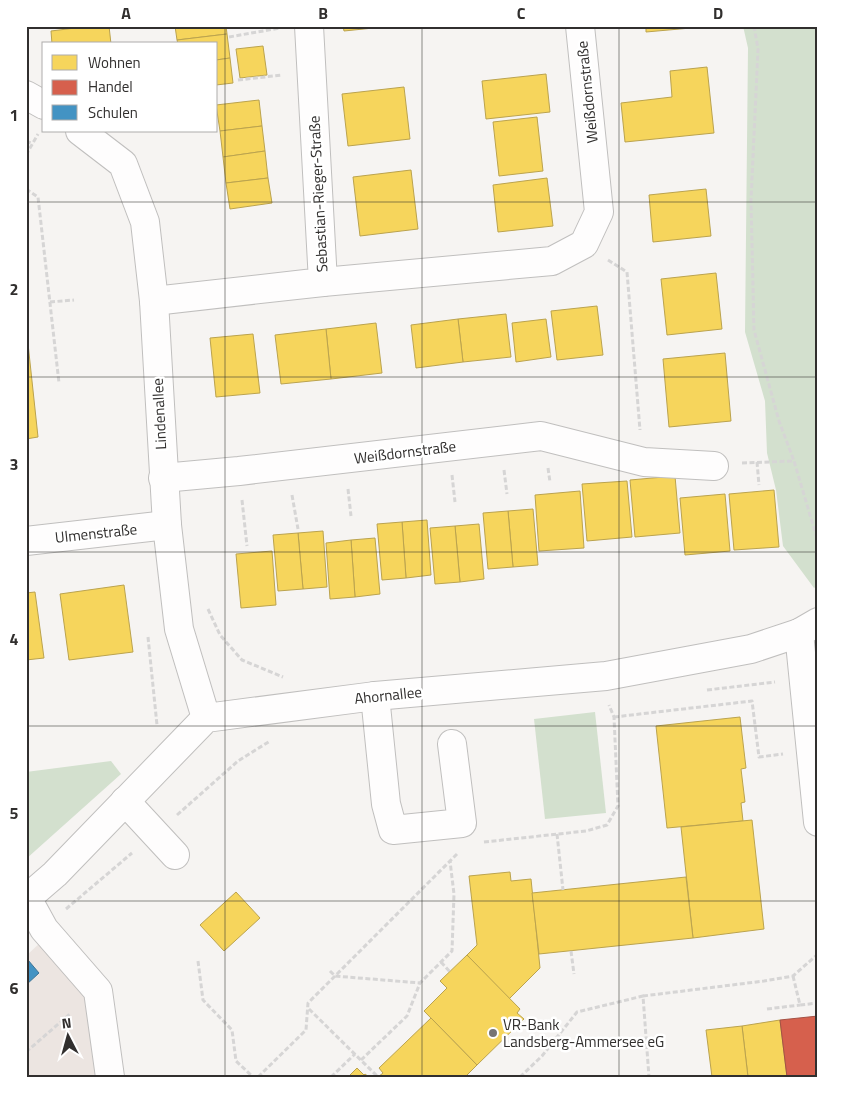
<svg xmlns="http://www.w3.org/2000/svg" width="844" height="1103" font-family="'Titillium Web',sans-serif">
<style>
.built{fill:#ece5e1}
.green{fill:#d3e0ce}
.homes{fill:#f6d55c;stroke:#bba34e}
.shops{fill:#d6604d;stroke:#a45144}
.schools{fill:#4393c3;stroke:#3e7596}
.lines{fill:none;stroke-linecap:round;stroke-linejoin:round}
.minor-casing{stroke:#c0bfbe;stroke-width:30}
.path{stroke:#d6d5d5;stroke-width:3;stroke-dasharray:5 2.5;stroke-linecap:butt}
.minor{stroke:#fefdfd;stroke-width:28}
.grid{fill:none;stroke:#312f2e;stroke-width:1;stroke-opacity:0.55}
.poi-dot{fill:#767473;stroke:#fff;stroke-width:2}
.labels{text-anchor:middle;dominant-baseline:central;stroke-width:5;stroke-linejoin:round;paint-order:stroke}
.street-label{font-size:15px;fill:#312f2e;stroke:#fff}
.poi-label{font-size:15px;fill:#312f2e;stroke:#fff;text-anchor:start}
.neatline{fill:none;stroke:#312f2e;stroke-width:2}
.grid-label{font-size:16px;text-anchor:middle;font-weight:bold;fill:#312f2e}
</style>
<rect width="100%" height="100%" fill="#f6f4f2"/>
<path class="built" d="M41 942 89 996 100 1077H26V956Z"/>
<g class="green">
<path d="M743 26H818V585L814 588 783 546 776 490 767 453 765 401 745 332 748 48Z"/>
<path d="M595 712 606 813 545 819 534 719Z"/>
<path d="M111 761 121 774 26 859V772Z"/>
</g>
<g class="homes">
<path d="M91 26H109L111 44H52L51 31Z"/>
<path d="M175 26H226L227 34 177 40Z"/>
<path d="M343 26H393L344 31Z"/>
<path d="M646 26H702V27L646 32Z"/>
<path d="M227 34 230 58 216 60V44H178L177 40Z"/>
<path d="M263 46 267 75 240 78 236 49Z"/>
<path d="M230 58 233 83 216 85V60Z"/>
<path d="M707 67 714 133 625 142 621 103 672 97 670 71Z"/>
<path d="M546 74 550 112 486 119 482 81Z"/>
<path d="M404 87 410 139 348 146 342 94Z"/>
<path d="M259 100 262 126 220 131 216 105Z"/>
<path d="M537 117 543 171 499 176 493 122Z"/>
<path d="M262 126 265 151 223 157 220 131Z"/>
<path d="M265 151 268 178 226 183 223 157Z"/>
<path d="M411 170 418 229 360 236 353 177Z"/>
<path d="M268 178 272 203 230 209 226 183Z"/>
<path d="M547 178 553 226 498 232 493 185Z"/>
<path d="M706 189 711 236 653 242 649 195Z"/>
<path d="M716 273 722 329 667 335 661 279Z"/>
<path d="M597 306 603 355 557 360 551 311Z"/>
<path d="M506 314 511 357 463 362 458 319Z"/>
<path d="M458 319 463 362 416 368 411 325Z"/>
<path d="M546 319 551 357 516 362 512 323Z"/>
<path d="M376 323 382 373 331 379 326 329Z"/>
<path d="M26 324 29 353H26Z"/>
<path d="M326 329 331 379 281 384 275 335Z"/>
<path d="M253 334 260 393 216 397 210 338Z"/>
<path d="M26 353H29L38 437 26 439Z"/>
<path d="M725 353 731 421 669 427 663 359Z"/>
<path d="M675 476 680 533 635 537 630 480Z"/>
<path d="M627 481 632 537 587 541 582 484Z"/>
<path d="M774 490 779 547 734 550 729 494Z"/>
<path d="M580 491 584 548 539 551 535 495Z"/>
<path d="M725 494 730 551 685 555 680 498Z"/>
<path d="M533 509 538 565 513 567 508 511Z"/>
<path d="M508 511 513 567 488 569 483 513Z"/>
<path d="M427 520 431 575 406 578 402 522Z"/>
<path d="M402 522 406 578 382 580 377 524Z"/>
<path d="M479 524 484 579 460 582 455 526Z"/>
<path d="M455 526 460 582 435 584 430 528Z"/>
<path d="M323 531 327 587 303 589 298 533Z"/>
<path d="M298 533 303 589 278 591 273 535Z"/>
<path d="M375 538 380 594 355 597 351 540Z"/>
<path d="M351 540 355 597 330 599 326 543Z"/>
<path d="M272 551 276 605 241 608 236 554Z"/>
<path d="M124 585 133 652 69 660 60 594Z"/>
<path d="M35 592 44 658 26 660V593Z"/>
<path d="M740 717 746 768 741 769 745 802 741 803 743 821 667 828 656 726Z"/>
<path d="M752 820 764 929 693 938 681 827Z"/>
<path d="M510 872 511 881 531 879 540 968 509 999 467 955 477 945 469 876Z"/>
<path d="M686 877 693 938 539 954 532 893Z"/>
<path d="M236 892 260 918 224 951 200 925Z"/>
<path d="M467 955 520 1009 517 1013 524 1019 477 1065 424 1011 447 988 440 981Z"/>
<path d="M431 1018 477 1065 465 1077H378L383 1073 379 1068Z"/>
<path d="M780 1020 787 1077H748L742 1026Z"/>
<path d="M742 1026 748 1077H712L706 1030Z"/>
<path d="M357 1068 364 1075 365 1074 369 1077H348Z"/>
</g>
<path class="shops" d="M818 1016V1077H787L780 1020Z"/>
<path class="schools" d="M28 960 39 973 26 985V962Z"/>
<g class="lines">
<g class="minor-casing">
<g id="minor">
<path d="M26 95 44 105"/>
<path d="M80 131 123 164 145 222 154 301 167 525 179 629 206 718"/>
<path d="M323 282 552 261 584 244 599 212 580 26"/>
<path d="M154 301 323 282 309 26"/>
<path d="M163 478 239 471 541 436 644 462 714 466"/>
<path d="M26 541 167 525"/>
<path d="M799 633 818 822"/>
<path d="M375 696 386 804 393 830 462 823 452 744"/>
<path d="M125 801 175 855"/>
<path d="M27 898 44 929 98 991 110 1077"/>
<path d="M26 899 55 874 206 718 375 696 606 676 751 649 799 633 818 622"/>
</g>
</g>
<g class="path">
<path d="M754 26 758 49 751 200 754 330 779 421 794 461"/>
<path d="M229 37 280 28"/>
<path d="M238 80 282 75"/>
<path d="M818 112 816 169 818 248"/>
<path d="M26 141 33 144"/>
<path d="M26 155 38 134"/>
<path d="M26 189 38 197 59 383"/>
<path d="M608 260 627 272 640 430"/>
<path d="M50 302 74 300"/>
<path d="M757 462 759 485"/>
<path d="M742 463 794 461 818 542"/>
<path d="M548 468 550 482"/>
<path d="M504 470 507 494"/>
<path d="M452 475 455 502"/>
<path d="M348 489 351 516"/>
<path d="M292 495 298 529"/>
<path d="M242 500 247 546"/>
<path d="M208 609 220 635 242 660 283 677"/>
<path d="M148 637 157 725"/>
<path d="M707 690 775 682"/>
<path d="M614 717 752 701 759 757 783 754"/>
<path d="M177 815 238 761 270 741"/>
<path d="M557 834 563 890"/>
<path d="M484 842 586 831 607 825 618 806 614 717 609 705"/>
<path d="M66 909 132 853"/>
<path d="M571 951 574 974"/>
<path d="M198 961 203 1000 232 1030 236 1061 253 1077"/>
<path d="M441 962 450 972"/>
<path d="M330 971 335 976 420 983"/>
<path d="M793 976 800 1005 818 1003"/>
<path d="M643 996 764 981 793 976 818 954"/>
<path d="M309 1009 378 1077"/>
<path d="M767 1009 800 1005"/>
<path d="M26 1052 71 1013"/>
<path d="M361 1060 407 1016 420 983 452 951 454 894 450 861"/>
<path d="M258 1077 306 1030 308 1003 457 854"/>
<path d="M331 1077 355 1054"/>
<path d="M520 1077 542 1056 577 1012 643 996 649 1077"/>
</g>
<use href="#minor" class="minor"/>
</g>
<path class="grid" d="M225 26V1077M422 26V1077M619 26V1077M26 202H818M26 377H818M26 552H818M26 726H818M26 901H818"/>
<circle class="poi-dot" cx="493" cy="1033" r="5"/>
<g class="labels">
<g class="street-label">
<text transform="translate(587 92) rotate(-96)">Weißdornstraße</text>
<text transform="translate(318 194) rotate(-93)">Sebastian-Rieger-Straße</text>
<text transform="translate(159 414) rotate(-93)">Lindenallee</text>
<text transform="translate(405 452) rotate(-7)">Weißdornstraße</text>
<text transform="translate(96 533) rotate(-6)">Ulmenstraße</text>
<text transform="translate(388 695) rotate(-6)">Ahornallee</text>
</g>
<g class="poi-label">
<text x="503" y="1024">VR-Bank<tspan x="503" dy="17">Landsberg-Ammersee eG</tspan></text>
</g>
</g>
<rect width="844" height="1103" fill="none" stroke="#ffffff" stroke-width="55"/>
<rect x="42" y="42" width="175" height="90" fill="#ffffff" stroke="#adacab"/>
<rect x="52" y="55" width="25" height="15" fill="#f6d55c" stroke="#adacab"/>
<text x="88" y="68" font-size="15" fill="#312f2e">Wohnen</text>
<rect x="52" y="80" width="25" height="15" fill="#d6604d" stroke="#adacab"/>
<text x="88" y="92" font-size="15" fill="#312f2e">Handel</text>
<rect x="52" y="105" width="25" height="15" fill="#4393c3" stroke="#adacab"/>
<text x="88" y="118" font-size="15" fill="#312f2e">Schulen</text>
<g transform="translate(68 1036) rotate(354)" stroke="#ffffff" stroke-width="4" paint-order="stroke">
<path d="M0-4L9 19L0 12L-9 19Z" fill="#312f2e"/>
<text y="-8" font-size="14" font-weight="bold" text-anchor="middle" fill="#312f2e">N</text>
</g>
<rect x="28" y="28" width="788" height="1048" class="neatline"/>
<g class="grid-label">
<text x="126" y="19">A</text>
<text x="323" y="19">B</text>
<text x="521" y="19">C</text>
<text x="718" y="19">D</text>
<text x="14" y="121">1</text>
<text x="14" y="295">2</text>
<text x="14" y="470">3</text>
<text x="14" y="645">4</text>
<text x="14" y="819">5</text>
<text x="14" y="994">6</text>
</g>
</svg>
